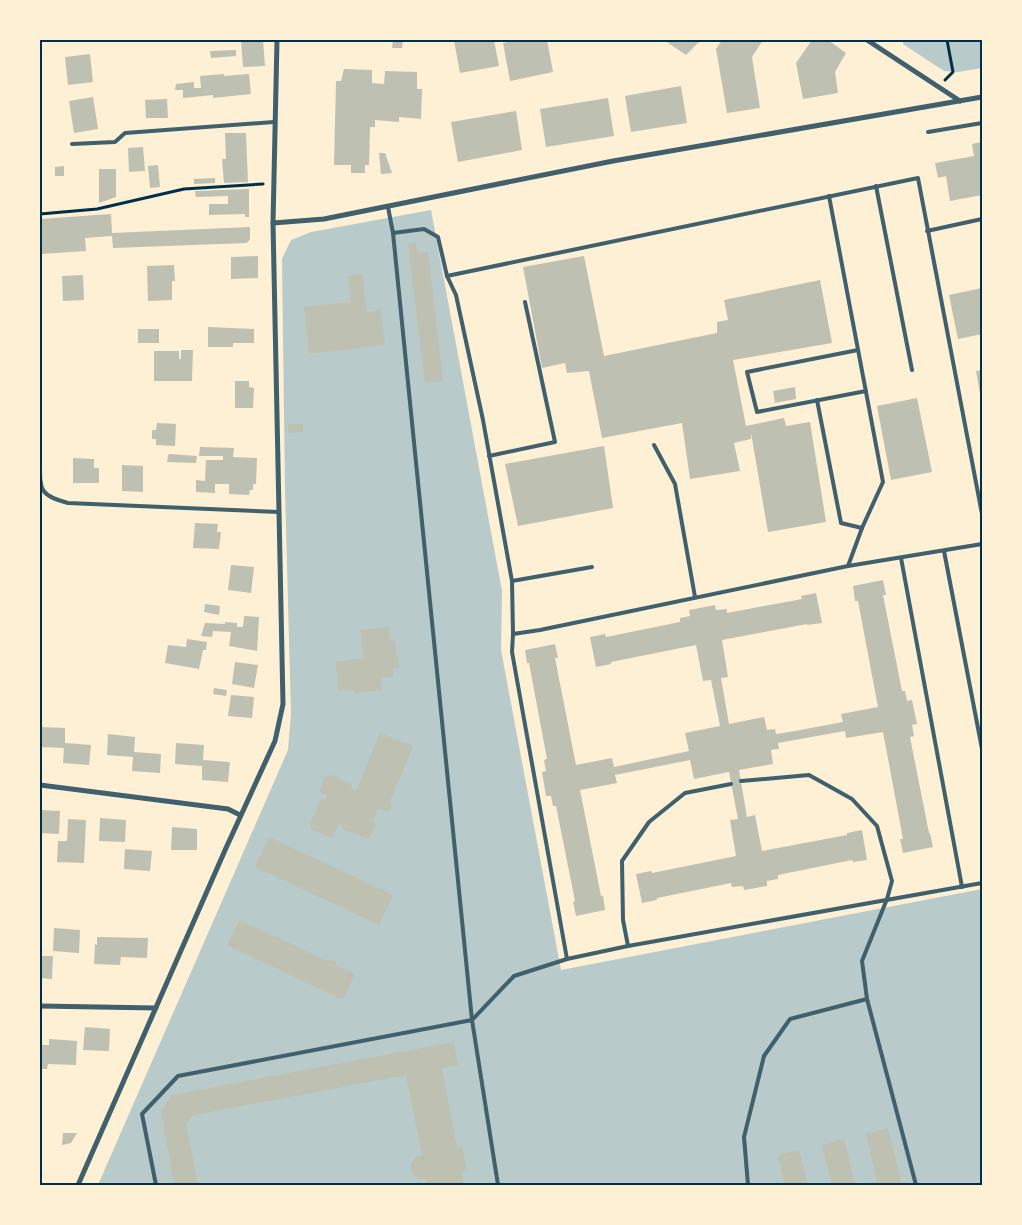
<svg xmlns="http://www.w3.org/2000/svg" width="1022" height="1225" font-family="'Open Sans',sans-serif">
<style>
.green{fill:#b9caca}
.building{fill:#bec0b2}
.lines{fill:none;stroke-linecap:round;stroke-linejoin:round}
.path{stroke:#003049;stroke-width:3}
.service{stroke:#3f606c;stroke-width:4}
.minor{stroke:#3f606c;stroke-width:5}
.neatline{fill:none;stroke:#003049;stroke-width:2}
</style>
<rect width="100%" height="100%" fill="#fdf0d5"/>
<g class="green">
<path d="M903 40H982V68L958 72 944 71 903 44Z"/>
<path d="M431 210 502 591 501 650 561 970 982 889V1185H98L288 750 291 714 285 491 282 259 291 240 311 232Z"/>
</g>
<g class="building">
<path d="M241 40H263L265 66 243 67Z"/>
<path d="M393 40H403L402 48H392Z"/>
<path d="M454 40H494L499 66 460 73Z"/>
<path d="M517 40H547L553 72 510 81 503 43Z"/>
<path d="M664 40H701L686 55Z"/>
<path d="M722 40H763L752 57 760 108 727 113 716 49Z"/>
<path d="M812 40H828L846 53 835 72 838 93 803 99 796 63Z"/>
<path d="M236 50V56L211 58 210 51Z"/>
<path d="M90 54 93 82 68 85 65 57Z"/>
<path d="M344 69 372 70V83L384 84 385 71 417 72V89H422L421 119 399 117V122L375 120V127H370L369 165H365V173H351V165H334L336 81H341Z"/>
<path d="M224 74V76L249 74 251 94 213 98V95L183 98V90H175L176 84 194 82V88H201L200 76Z"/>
<path d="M681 86 687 123 631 132 625 96Z"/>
<path d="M93 97 98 129 74 133 69 101Z"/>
<path d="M608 98 614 136 546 147 540 109Z"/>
<path d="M167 99 168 118H146L145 100Z"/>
<path d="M516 111 522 150 458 162 451 122Z"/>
<path d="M225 133H246L248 182 224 183 222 159H226Z"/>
<path d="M982 142V195L950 201 946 176 938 178 935 163 974 156 972 144Z"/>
<path d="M143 147 145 171 129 172 128 148Z"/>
<path d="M379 153H385L392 173 381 174Z"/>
<path d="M158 165 160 187 150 188 148 166Z"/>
<path d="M64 166V176H55V167Z"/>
<path d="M99 169H116V197L99 203Z"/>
<path d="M215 178V183L194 184V179Z"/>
<path d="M249 189V217H245V214L209 215V204H228V196L196 197 195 191Z"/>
<path d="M111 214 112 233 250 227V239L247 243 113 248 112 236 85 238 86 251 40 254V219Z"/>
<path d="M416 243 417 253 428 252 443 381 425 383 408 244Z"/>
<path d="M258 256V278L231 279V257Z"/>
<path d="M584 256 604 356 717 333V322L728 320 724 300 820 280 832 343 733 360 746 426 784 418 786 426 810 422 826 522 768 532 751 433V439L734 443 740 471 690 479 682 423 602 438 589 371 567 373 565 363 542 368 523 267Z"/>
<path d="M174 265 175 281H172V300L148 301 147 266Z"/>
<path d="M362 274 367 312 381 310 385 345 309 354 304 307 351 302 348 276Z"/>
<path d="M83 275 84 300 63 301 62 276Z"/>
<path d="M982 288V334L958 339 949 295Z"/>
<path d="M208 327 254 329V343H233V347H208Z"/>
<rect x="138" y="329" width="21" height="14"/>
<path d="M181 350H193L192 381H154V351H179V359H181Z"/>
<path d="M982 370V398L981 399 976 371Z"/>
<path d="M235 381H249V387L254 388 253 408H235Z"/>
<path d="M795 387 796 399 775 403 773 391Z"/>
<path d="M917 398 932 472 891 480 877 406Z"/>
<path d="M157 423 176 424 175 446 156 445V439H152V430H156Z"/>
<path d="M288 424H303V432L288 433Z"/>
<path d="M604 446 613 508 518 526 505 464Z"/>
<path d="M200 447 234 448 233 457 257 458 256 484H253V490H250L249 495 229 494V484H215V493L196 492V480L205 481 206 460H223V456H199Z"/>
<path d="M170 454 197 456 196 463 167 462 168 455Z"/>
<path d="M73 458 94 459V468H99V483H73Z"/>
<path d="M122 465 143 466V492L122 491Z"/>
<path d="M195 523 218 524 217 532H221L219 549 193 548Z"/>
<path d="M231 565 254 567 251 593 228 590Z"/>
<path d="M883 580 886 595H883L902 691H905L907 701 912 700 917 724 912 725 914 736 910 737 929 833H930L933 847 903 853 900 839H903L883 732 846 738 845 731 778 743 779 749 771 750 773 764 739 770 747 817 755 815 762 851 847 835V833L862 830 867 860 853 862 852 860 778 875V879L767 881V886L744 890 743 886 732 887 731 883 657 898V900L642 903 636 874 651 871 652 873 736 856 730 820 738 819 729 772 694 779 690 760 615 775 617 783 580 790 601 896H603L605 910 576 916 573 902 575 901 556 806H553L551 796H546L542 772 546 771 544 760 547 759 529 663H527L525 650 555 644 558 658H555L576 765 612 758 614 767 689 751 685 733 720 726 711 680 703 681 696 645 611 662V664L596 667 590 637 605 634 606 637 680 622V618L690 616 689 610 715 605 716 610 727 609V613L802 599 801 596 816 593 822 623 807 625V624L722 640 728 677 721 678 729 724 764 717 767 730 775 729 776 734 784 733 843 722 841 714 878 707 858 601H855L853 586Z"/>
<path d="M205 604 220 606 219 615 204 612Z"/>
<path d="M244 616 259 617 257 651 229 646 231 632 213 631 212 637 201 636 205 623 225 624V622L237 623V627H243Z"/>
<path d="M389 627 390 641 395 640 399 668H393L394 677 381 678 382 690 354 693 353 689 339 691 335 662 364 658 360 630Z"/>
<path d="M187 639 207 642 206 650H203L199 669 165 663 168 645 186 647Z"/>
<path d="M235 662 258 665 254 688 232 684Z"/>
<path d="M214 688 227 690 226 696 213 694Z"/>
<path d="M231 695 254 697 252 718 228 716Z"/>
<path d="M40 727 65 728V743L91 745 89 765 63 763 64 748 40 747Z"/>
<path d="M380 733 413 746 390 801 392 805 390 810 387 811 379 808 373 820 376 825 368 839 345 830 342 827V825L339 824 332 838 310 829V824L320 800 326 799 327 795 321 793 319 790 325 777 331 775 348 783 352 786V789L356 791Z"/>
<path d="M108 734 135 737 134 752 161 754 160 773 132 771 133 757 107 755Z"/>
<path d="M176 743 204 745 203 760 230 762 228 782 202 780V766L175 764Z"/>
<path d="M40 810 60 811 59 834 40 833Z"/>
<path d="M100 818 126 820 125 842 99 841Z"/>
<path d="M68 819 86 820 84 863 57 862 58 841H67Z"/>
<path d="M172 827 197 829V850H171Z"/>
<path d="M269 837 393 895 379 925 255 867Z"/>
<path d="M125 849 152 851 150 871 124 869Z"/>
<path d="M240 920 327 961 328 959 337 963 335 965 355 974 343 1000 227 945Z"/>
<path d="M54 928 80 930 79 953 53 951Z"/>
<path d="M97 937 148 938 147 958 121 957 120 965 94 964 95 944 97 945Z"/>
<path d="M40 956H53L52 979 40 978Z"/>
<path d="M85 1027 110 1029 109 1051 83 1050Z"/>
<path d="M49 1039 77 1041 76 1065 48 1064 47 1069H40V1045H49Z"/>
<path d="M454 1042 458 1065 442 1068 457 1148 462 1147 467 1171 462 1172 464 1185H427L426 1179 421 1180 412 1174 411 1163 417 1156 422 1155 406 1075 194 1115 186 1124 198 1185H174L161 1111 172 1095Z"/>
<path d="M888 1128 902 1185H863L877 1181 866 1134Z"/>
<path d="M63 1133H77L71 1143 62 1145Z"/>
<path d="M844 1139 855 1185H832L822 1145Z"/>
<path d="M799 1150 808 1185H785L778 1155Z"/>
</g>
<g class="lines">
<g class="path">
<path d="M945 80 953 72 947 40"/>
<path d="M40 214 97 209 184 189 263 184"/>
</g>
<g class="service">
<path d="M928 132 982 123"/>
<path d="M72 144 115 142 125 133 274 122"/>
<path d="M876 186 912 370"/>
<path d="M829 196 883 482 862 528 848 566"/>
<path d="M388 207 393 233 472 1020 498 1185"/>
<path d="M927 231 982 219"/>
<path d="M393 233 424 229 438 237 447 276 456 295 483 420 512 581 513 634 512 652 567 959"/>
<path d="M447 276 918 178 982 514"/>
<path d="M858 350 747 372 757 412 866 391"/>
<path d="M817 400 841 523 862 528"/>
<path d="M654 445 675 484 695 597"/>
<path d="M489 456 555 442 525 302"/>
<path d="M40 462C40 490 39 495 68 503L279 512"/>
<path d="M944 551 982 749"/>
<path d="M901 558 962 887"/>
<path d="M512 581 592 567"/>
<path d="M513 634 540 630 848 566 982 544"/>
<path d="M741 781 809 775 852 799 877 826 892 881 887 899 862 961 867 999 916 1185"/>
<path d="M628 946 623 920 622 861 649 822 685 793 731 784"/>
<path d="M156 1185 142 1114 178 1076 472 1020 514 976 567 959 628 946 982 883"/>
<path d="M748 1185 744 1137 764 1056 790 1019 867 999"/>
</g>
<g class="minor">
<path d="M867 40 960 101"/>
<path d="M273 223 324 219 613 161 982 97"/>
<path d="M40 785 228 809 240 815"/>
<path d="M40 1006 156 1008"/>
<path d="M78 1185 226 848 275 741 283 704 273 223 277 40"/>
</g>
</g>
<rect width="1022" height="1225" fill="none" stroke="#fdf0d5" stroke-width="82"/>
<rect x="41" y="41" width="940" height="1143" class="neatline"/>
</svg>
